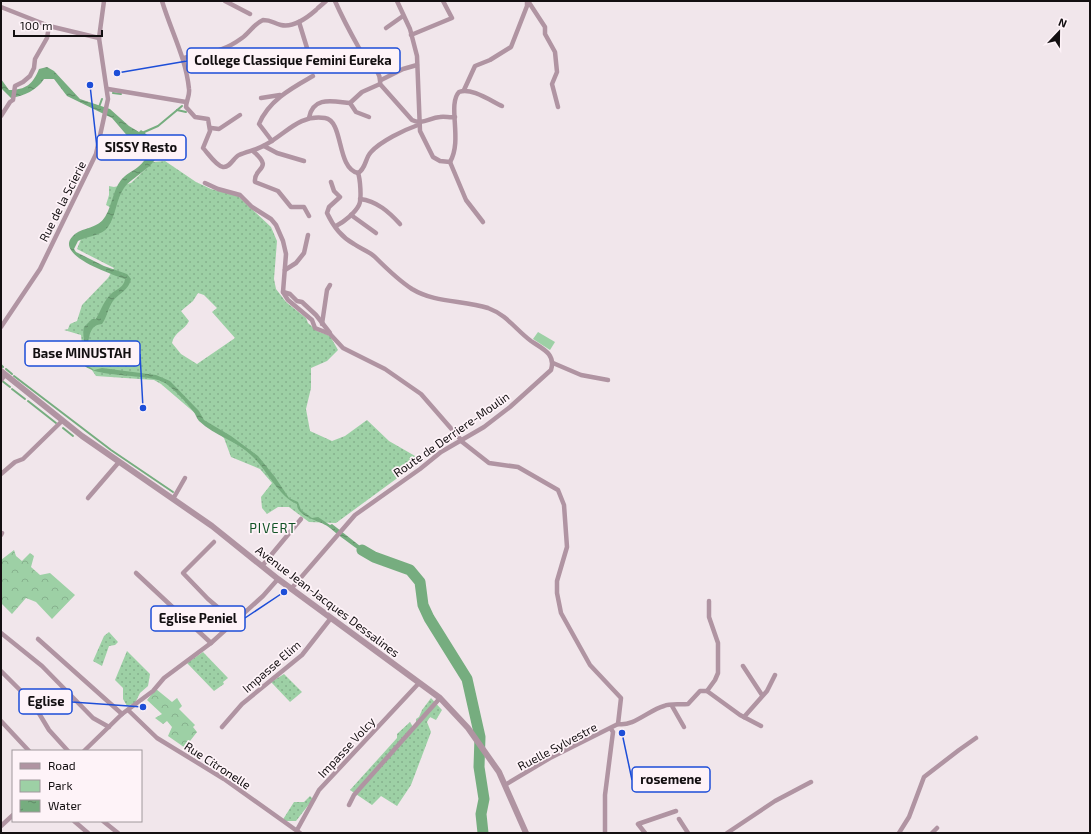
<svg xmlns="http://www.w3.org/2000/svg" width="1091" height="834" font-family="'Exo 2',sans-serif">
<style>
.green{fill:url(#green-dots);fill-rule:evenodd}
.forest{fill:url(#forest-crowns)}
.pitch{fill:#9dd0a5}
.water{fill:url(#water-ripples)}
.lines{fill:none;stroke-linecap:round;stroke-linejoin:round}
.stream{stroke:#76ad7f;stroke-width:2}
.river{stroke:#76ad7f;stroke-width:11}
.minor{stroke:#b094a2;stroke-width:4.5}
.tertiary{stroke:#b094a2;stroke-width:6}
.labels{text-anchor:middle;dominant-baseline:central;stroke-width:3.5;stroke-linejoin:round;paint-order:stroke}
.street-label{font-size:12px;fill:#130f11;stroke:#fef3f8}
.neighbourhood-label{font-size:13px;letter-spacing:1px;fill:#115325;stroke:#fef3f8}
.leader{fill:none;stroke:#1d4ed8;stroke-width:1.5}
.callout-dot{fill:#1d4ed8;stroke:#fef3f8;stroke-width:1.5}
.callout{fill:#fef3f8;stroke:#1d4ed8;stroke-width:1.5}
.callout-label{font-size:13px;text-anchor:middle;font-weight:bold;fill:#130f11}
</style>
<defs>
<pattern id="green-dots" width="8" height="8" patternUnits="userSpaceOnUse"><rect width="8" height="8" fill="#9dd0a5"/><path d="M2 2h.1M6 6h.1" fill="none" stroke="#86b18d" stroke-width="1.8" stroke-linecap="round"/></pattern>
<pattern id="forest-crowns" width="20" height="18" patternUnits="userSpaceOnUse"><rect width="20" height="18" fill="#9dd0a5"/><path d="M2 6a3 3 0 1 1 6 0M12 15a3 3 0 1 1 6 0" fill="none" stroke="#86b18d"/></pattern>
<pattern id="water-ripples" width="26" height="14" patternUnits="userSpaceOnUse"><rect width="26" height="14" fill="#76ad7f"/><path d="M2 4q2-2 4 0t4 0M15 11q2-2 4 0t4 0" fill="none" stroke="#608b67"/></pattern>
</defs>
<rect width="100%" height="100%" fill="#f1e6eb"/>
<g class="green">
<path d="M165 161 196 182 211 189 238 196 271 227 277 241 274 279 276 289 286 302 306 318 308 323 317 331 330 336 338 350 327 361 311 368V388L306 409 310 431 332 441 345 436 367 420 389 441 422 460 336 523 309 522 289 507H278L267 514 262 508 261 497 272 483 260 469 231 457 224 438 161 384 154 380 96 376 80 353 82 345 81 335 64 330 68 329 70 324 77 321 82 305 108 278 114 268 77 249 81 239 115 210 106 205 109 195V186L114 187 131 183 153 162ZM198 293 204 295 217 308 212 312 235 338 197 364 181 354 172 343C174 332 185 330 189 321L181 311 193 301Z"/>
<path d="M109 632 118 642 115 645 109 646 102 666 93 661 104 636Z"/>
<path d="M127 651 150 674 148 686 140 693 135 703 127 706 123 699V688L115 680Z"/>
<path d="M203 652 228 678 223 682 224 684 214 691 187 663Z"/>
<path d="M284 674 302 692 290 702 271 682Z"/>
<path d="M431 698 442 710 436 720 430 717 427 722 431 732 411 785 397 806 381 796 372 805 350 790 397 738V734L410 722 413 727 416 725V719L419 717 422 710Z"/>
<path d="M310 796 313 799 296 821H282L294 802H304Z"/>
</g>
<g class="forest">
<path d="M14 550 16 556 22 561 30 553 34 556 31 567 40 575 50 573 75 595 52 619 36 602 26 598 12 614 1 603V560Z"/>
<path d="M156 689 172 702 177 698 182 706 179 709 195 725 193 727 197 732 190 741 191 752 168 736 172 727 167 721 163 724 155 718 162 714 147 700Z"/>
</g>
<path class="pitch" d="M538 332 555 342 550 350 533 339Z"/>
<path class="water" d="M47 67 54 71 80 99 110 109 129 126 139 132 141 130C146 133 159 146 158 153 156 166 132 177 124 188 116 199 116 216 108 227 102 236 87 236 78 241L74 249 76 252 104 266 127 274 131 279C129 290 119 293 113 301 108 308 107 317 102 324 85 325 91 346 84 358L87 365 94 370 102 368 156 375 170 381 199 411 204 420 231 436 258 456 275 477 289 498 298 502 301 510 312 518 318 517 330 525 332 524 374 557C366 557 337 534 330 528 321 520 297 518 297 504 279 497 267 470 252 456 237 441 215 436 199 421 196 418 196 414 193 411 185 401 175 390 165 383 149 372 82 380 81 359 80 356 84 352 84 348 85 341 82 334 84 327L92 319H96C101 310 104 300 112 293 117 289 124 287 125 279 114 275 55 256 72 237 79 228 94 229 102 221 112 210 112 191 121 180 126 174 133 171 138 167 143 163 147 157 150 153L149 145 134 138 130 139 112 118 67 96 54 79H44C37 90 24 96 11 98L1 88V79L9 90C26 90 33 84 39 69Z"/>
<g class="lines">
<g class="stream">
<path d="M113 93 121 94"/>
<path d="M99 107 102 99"/>
<path d="M177 110 186 112"/>
<path d="M142 133 158 126 182 106"/>
<path d="M1 365 3 367"/>
<path d="M6 369 12 374"/>
<path d="M14 376 111 450 173 492"/>
<path d="M1 380 10 387"/>
<path d="M12 389 25 399"/>
<path d="M28 401 56 423"/>
<path d="M63 428 73 436"/>
</g>
<path class="river" d="M362 550 374 557 410 570 420 582 423 605 429 618 467 679 480 737 479 767 484 799 481 814 483 833"/>
<g class="minor">
<path d="M162 1C171 31 186 58 189 89 190 96 186 101 186 107L195 117 208 119 210 131 203 148C208 153 216 166 223 167 230 168 234 157 239 155 248 151 257 150 265 145 286 134 299 114 325 118 344 121 336 168 358 173"/>
<path d="M225 1 250 14"/>
<path d="M335 1C342 17 350 32 359 48 365 60 382 69 380 84L412 120C422 125 429 118 440 117 445 116 450 118 455 117"/>
<path d="M397 1 410 29 417 56 420 131 433 157 440 161 450 162"/>
<path d="M528 1 545 27V34L555 52 557 72 552 84 558 107"/>
<path d="M1 7 49 26 99 38"/>
<path d="M318 8 326 1"/>
<path d="M299 22 311 61"/>
<path d="M386 28 403 16"/>
<path d="M411 35 452 18 443 1"/>
<path d="M198 54C216 52 227 49 242 38 249 33 254 24 263 20 272 20 273 23 281 25 294 28 308 17 316 10"/>
<path d="M184 58 195 55"/>
<path d="M381 80 403 69 417 65"/>
<path d="M108 89 186 102"/>
<path d="M464 90 475 66 490 60 511 47 527 6V1"/>
<path d="M261 98 280 95"/>
<path d="M350 103 356 112 369 117"/>
<path d="M1 116 10 102 13 100 15 86 23 82 30 76 34 68 35 59 47 38 49 26"/>
<path d="M309 118C313 95 335 102 350 103L362 92 380 84"/>
<path d="M211 128 219 129 240 115"/>
<path d="M272 141 259 124C269 100 292 88 313 76"/>
<path d="M264 146 277 153 304 161"/>
<path d="M253 151C275 170 253 167 255 182L278 191 291 207H304L309 216"/>
<path d="M450 162C463 140 447 105 459 92 471 87 491 101 502 106"/>
<path d="M450 162 466 200 483 222"/>
<path d="M358 173C366 169 365 158 371 152 381 141 404 130 418 125"/>
<path d="M205 183 218 189 240 195 252 207 271 219 276 225 283 241 286 254 283 292 288 300 312 320 315 328 330 334 343 348 385 369 421 394 462 441"/>
<path d="M360 199C377 201 389 212 400 224"/>
<path d="M351 215 376 233"/>
<path d="M336 226C344 222 355 213 359 205 362 199 360 178 358 173"/>
<path d="M285 270 296 263 304 253 308 235"/>
<path d="M283 292 290 294 297 301 302 302 316 315 330 333"/>
<path d="M322 324 327 290 330 285"/>
<path d="M1 327 40 269 96 154 108 99 99 38 104 1"/>
<path d="M553 363 581 375 608 380"/>
<path d="M1 380 5 375"/>
<path d="M461 441 489 463 518 467 558 490 564 505 567 547 557 581V593L561 613 590 665 621 698 618 724"/>
<path d="M1 474 15 462 23 459 62 421"/>
<path d="M88 498 119 462"/>
<path d="M173 499 185 478"/>
<path d="M1 535 2 533"/>
<path d="M214 542 183 573 208 599 235 622"/>
<path d="M262 566 301 519"/>
<path d="M136 573 211 643"/>
<path d="M291 589 355 515 420 469 441 452 484 427 510 407 551 370C556 354 543 349 531 341 516 330 507 315 488 308 463 300 435 303 412 289 398 280 386 268 375 257 369 251 361 249 354 244 341 237 333 226 327 213L329 207 340 197 334 191 331 182"/>
<path d="M1 633 42 666 93 718 109 727"/>
<path d="M38 639 122 714"/>
<path d="M743 666 762 695"/>
<path d="M1 671 28 698 40 715 49 730 68 751"/>
<path d="M707 691 740 715 761 726"/>
<path d="M672 706 684 727"/>
<path d="M128 710 157 738 224 779 300 833"/>
<path d="M744 717 767 691 775 675"/>
<path d="M1 721 29 751"/>
<path d="M618 724C633 727 649 710 664 706 671 703 680 705 688 704L700 691H707L715 680 718 673V643L709 617V601"/>
<path d="M222 727 242 704 302 655 331 618"/>
<path d="M84 751 122 714 153 691 164 678 211 643 263 596 278 579"/>
<path d="M505 785 550 758 618 724"/>
<path d="M349 805 354 795 440 698"/>
<path d="M679 819 688 833"/>
<path d="M74 821 88 833"/>
<path d="M103 821 118 833"/>
<path d="M1 826 13 815"/>
<path d="M297 830 319 790 419 683"/>
<path d="M605 833V795L613 732 611 729"/>
<path d="M645 833 638 824 676 811"/>
<path d="M727 833 775 801 811 782"/>
<path d="M899 833 909 817 924 777 959 750 976 738"/>
<path d="M932 833 937 828"/>
</g>
<path class="tertiary" d="M1 371 82 436 212 526 278 579 440 698 468 728 499 772 526 833"/>
</g>
<g class="labels">
<g class="street-label">
<text transform="translate(62 201) rotate(-63)">Rue de la Scierie</text>
<text transform="translate(451 434) rotate(-35)">Route de Derriere-Moulin</text>
<text transform="translate(328 601) rotate(37)">Avenue Jean-Jacques Dessalines</text>
<text transform="translate(271 666) rotate(-41)">Impasse Elim</text>
<text transform="translate(557 746) rotate(-28)">Ruelle Sylvestre</text>
<text transform="translate(346 747) rotate(-47)">Impasse Volcy</text>
<text transform="translate(218 765) rotate(33)">Rue Citronelle</text>
</g>
<g class="neighbourhood-label">
<text x="273" y="528">PIVERT</text>
</g>
</g>
<path class="leader" d="M117 73L187 61M90 85L97 148M143 408L140 354M284 592L245 618M143 707L72 702M622 733L632 780"/>
<g class="callout-dot">
<circle cx="117" cy="73" r="4"/>
<circle cx="90" cy="85" r="4"/>
<circle cx="143" cy="408" r="4"/>
<circle cx="284" cy="592" r="4"/>
<circle cx="143" cy="707" r="4"/>
<circle cx="622" cy="733" r="4"/>
</g>
<g class="callout">
<rect x="187" y="48" width="213" height="25" rx="4"/>
<rect x="97" y="135" width="89" height="25" rx="4"/>
<rect x="25" y="341" width="115" height="25" rx="4"/>
<rect x="151" y="606" width="94" height="25" rx="4"/>
<rect x="19" y="689" width="53" height="25" rx="4"/>
<rect x="632" y="767" width="78" height="25" rx="4"/>
</g>
<g class="callout-label">
<text x="293" y="65">College Classique Femini Eureka</text>
<text x="141" y="152">SISSY Resto</text>
<text x="82" y="358">Base MINUSTAH</text>
<text x="198" y="623">Eglise Peniel</text>
<text x="46" y="706">Eglise</text>
<text x="671" y="784">rosemene</text>
</g>
<rect width="1091" height="834" fill="none" stroke="#130f11" stroke-width="4"/>
<rect x="12" y="750" width="130" height="72" fill="#fef3f8" stroke="#a0989c"/>
<rect x="20" y="763" width="20" height="6" fill="#b094a2" stroke="#a0989c"/>
<text x="48" y="770" font-size="12" fill="#130f11">Road</text>
<rect x="20" y="780" width="20" height="12" fill="#9dd0a5" stroke="#a0989c"/>
<text x="48" y="790" font-size="12" fill="#130f11">Park</text>
<rect x="20" y="800" width="20" height="12" fill="url(#water-ripples)" stroke="#a0989c"/>
<text x="48" y="810" font-size="12" fill="#130f11">Water</text>
<g transform="translate(1059 32) rotate(22)" stroke="#fef3f8" stroke-width="3" paint-order="stroke">
<path d="M0-3L7 15L0 10L-7 15Z" fill="#130f11"/>
<text y="-6" font-size="11" font-weight="bold" text-anchor="middle" fill="#130f11">N</text>
</g>
<path d="M14 30v6h88v-6" fill="none" stroke="#130f11" stroke-width="2"/>
<text x="20" y="30" font-size="12" fill="#130f11" stroke="#fef3f8" stroke-width="3" paint-order="stroke">100 m</text>
</svg>
